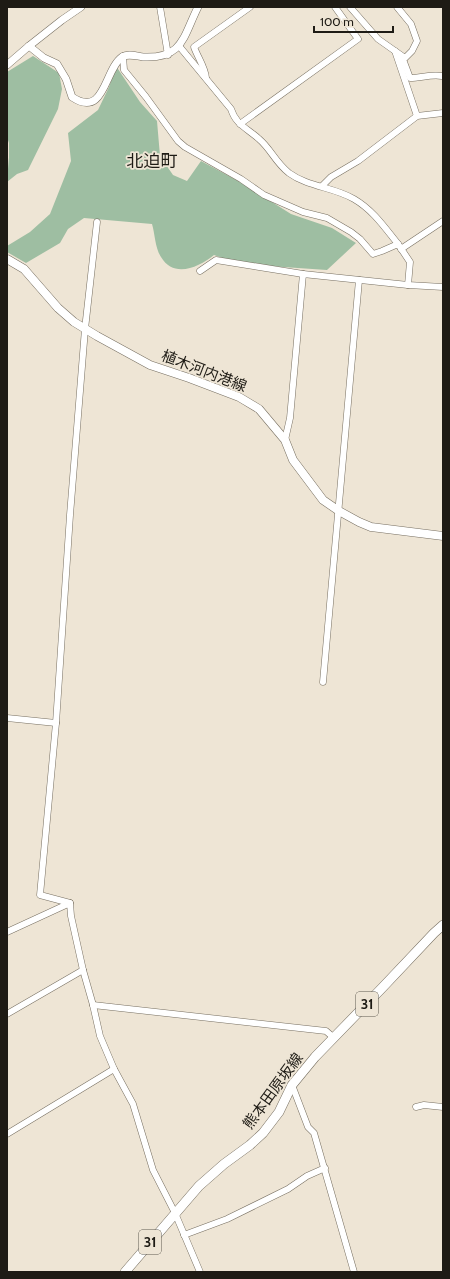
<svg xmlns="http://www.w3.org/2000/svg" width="450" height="1279" font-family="Cabin,'Noto Sans JP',sans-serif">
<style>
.green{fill:#9ebea2}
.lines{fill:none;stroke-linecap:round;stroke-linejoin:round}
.minor-casing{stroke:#776f61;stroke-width:7}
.tertiary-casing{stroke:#776f61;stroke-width:8}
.secondary-casing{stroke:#776f61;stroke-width:9}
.primary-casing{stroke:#776f61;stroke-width:10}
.minor{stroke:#fff;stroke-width:6}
.tertiary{stroke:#fff;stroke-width:7}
.secondary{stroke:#fff;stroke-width:8}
.primary{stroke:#fff;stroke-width:9}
.labels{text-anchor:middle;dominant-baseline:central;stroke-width:3.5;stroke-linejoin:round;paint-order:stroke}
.shield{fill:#eee5d5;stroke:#5c584f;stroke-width:1}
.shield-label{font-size:14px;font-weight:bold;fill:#1e1b15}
.street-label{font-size:15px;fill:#1e1b15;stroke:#eee5d5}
.quarter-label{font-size:17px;fill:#1e1b15;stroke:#eee5d5}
</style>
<rect width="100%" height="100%" fill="#eee5d5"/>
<g class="green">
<path d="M33 56 59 73 62 89 58 109 28 170 17 174 7 182V145L9 169V143L7 137V72Z"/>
<path d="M116 66 140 102 157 121 160 156 173 175 187 181 201 161 240 182 291 214 332 228 356 243 327 270 239 264 214 255C199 267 174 279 161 257 155 248 155 234 152 224L84 218 68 229 60 243 26 263 7 252V246L30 232 50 214 71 161 68 133 98 110 109 87Z"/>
</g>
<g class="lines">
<g class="minor-casing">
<g id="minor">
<path d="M160 7 168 55"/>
<path d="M350 7 378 39 395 51 417 116"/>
<path d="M179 46 231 109C236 125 247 128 259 139 271 149 275 162 289 173 308 187 334 187 354 199 373 210 385 228 398 244"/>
<path d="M395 51 405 58 412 51 417 41 411 24 397 7"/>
<path d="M123 56 124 70 146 97 178 141 185 147 241 179 264 195 303 212 327 218 351 232 360 239 373 254 382 251 398 244 410 262 408 285"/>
<path d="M400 57 404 62 410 78C421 78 431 74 442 76"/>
<path d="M206 78C205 67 198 58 194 47L250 7"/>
<path d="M240 124 358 39 335 7"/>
<path d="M322 186 331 177 358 161 417 116 443 113"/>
<path d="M401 249 443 221"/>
<path d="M200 271 216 260 303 274"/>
<path d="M285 440 290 418 303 274 408 285 443 287"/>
<path d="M323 682 359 280"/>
<path d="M7 718 56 723"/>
<path d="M70 903 40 895 56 723 70 515 85 329 97 222"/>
<path d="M7 932 70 903 71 916 83 970 93 1005 100 1036 114 1069 133 1104 153 1170 175 1213 200 1272"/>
<path d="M93 1005 326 1031 334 1038"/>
<path d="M7 1014 83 970"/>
<path d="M292 1085 308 1127 314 1133 354 1272"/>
<path d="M416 1107 424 1105 443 1107"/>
<path d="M7 1134 114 1069"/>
<path d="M184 1235 227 1219 288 1189 307 1176 325 1168"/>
</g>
</g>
<g class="tertiary-casing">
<g id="tertiary">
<path d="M29 46 62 20 81 7"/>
<path d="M7 65 29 46 44 58 57 64 66 79 72 97C105 119 104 70 122 57 128 53 136 56 143 57 183 59 183 37 198 7"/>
</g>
</g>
<g class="secondary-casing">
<path id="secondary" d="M7 259 24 269 58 308 74 322 97 336 150 365 189 378 239 397 259 409 285 440 293 460 323 500 339 511 359 522 371 527 443 536"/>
</g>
<g class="primary-casing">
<path id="primary" d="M125 1272 199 1186 224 1164 250 1145 263 1133 279 1112 292 1085 315 1057 382 988 434 933 443 925"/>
</g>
<use href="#minor" class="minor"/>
<use href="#tertiary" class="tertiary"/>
<use href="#secondary" class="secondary"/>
<use href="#primary" class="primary"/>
</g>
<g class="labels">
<g class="shield">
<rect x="356" y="992" width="22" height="24" rx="3"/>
<rect x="139" y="1230" width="22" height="24" rx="3"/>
</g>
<g class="shield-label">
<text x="367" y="1004">31</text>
<text x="150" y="1242">31</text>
</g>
<g class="street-label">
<text transform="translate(204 371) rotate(21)">植木河内港線</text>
<text transform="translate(273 1091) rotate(-54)">熊本田原坂線</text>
</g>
<g class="quarter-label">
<text x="152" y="161">北迫町</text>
</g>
</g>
<rect width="450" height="1279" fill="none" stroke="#1e1b15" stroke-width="16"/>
<path d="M314 26v6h79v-6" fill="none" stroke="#1e1b15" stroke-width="2"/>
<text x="320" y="26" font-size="12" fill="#1e1b15" stroke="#eee5d5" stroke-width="3" paint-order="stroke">100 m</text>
</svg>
